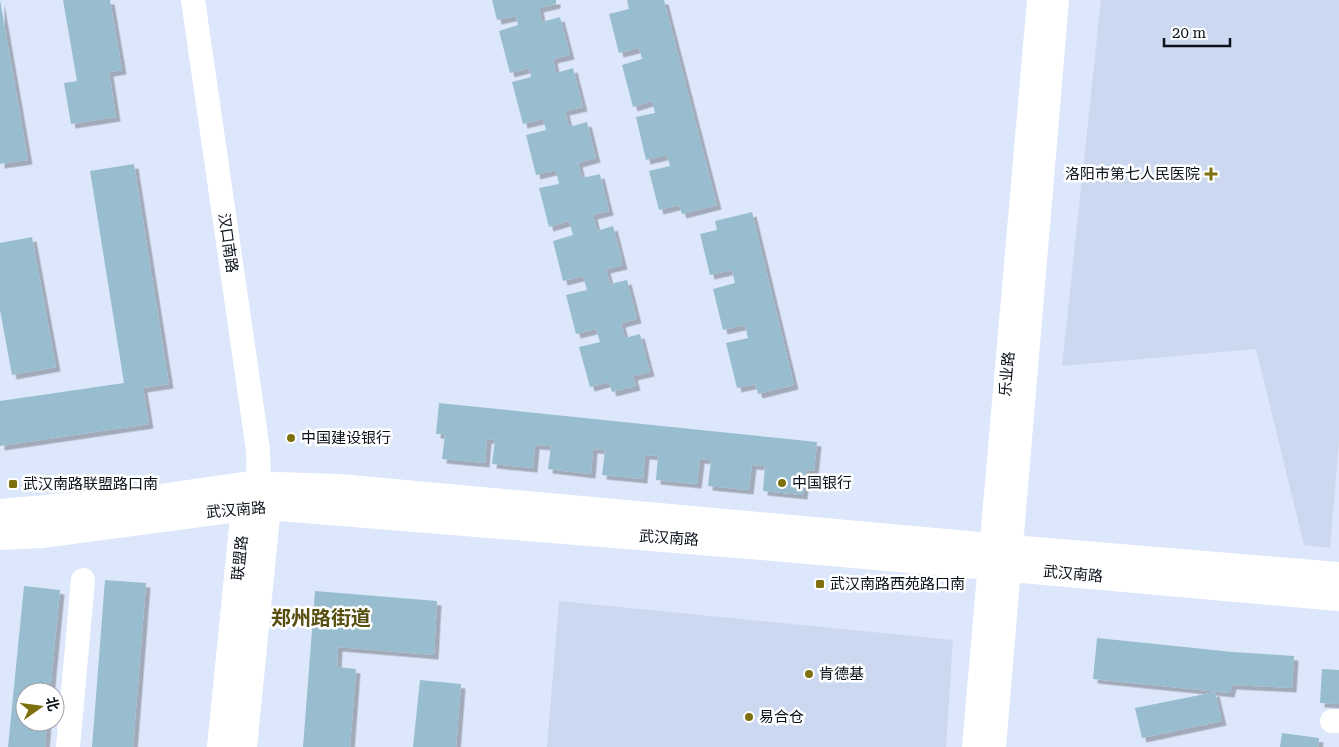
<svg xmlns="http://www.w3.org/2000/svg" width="1339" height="747" viewBox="0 0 1339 747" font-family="'Roboto Serif','Noto Sans SC',serif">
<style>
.built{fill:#ccd8ef}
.building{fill:#98bdcf;filter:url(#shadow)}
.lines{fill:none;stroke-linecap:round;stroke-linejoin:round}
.minor{stroke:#fff;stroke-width:24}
.major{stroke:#fff;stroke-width:28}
.poi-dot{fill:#7e700f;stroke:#fff;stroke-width:2}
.labels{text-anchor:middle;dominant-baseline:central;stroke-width:5;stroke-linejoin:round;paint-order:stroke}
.poi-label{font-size:15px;fill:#0b111b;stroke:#fff;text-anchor:start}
.street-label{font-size:15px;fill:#0b111b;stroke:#fff}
.district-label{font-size:20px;font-weight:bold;fill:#574d0e;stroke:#fff}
</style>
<defs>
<filter id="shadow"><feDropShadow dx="4.5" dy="4.5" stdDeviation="0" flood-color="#0004"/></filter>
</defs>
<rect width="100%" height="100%" fill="#dde7fb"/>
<path class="built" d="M1101,0H1339V442L1330,548L1304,545L1256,349L1062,366Z
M559,601L953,640L946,747H547Z"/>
<path class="building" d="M0,0L28,160L0,164Z
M63,0H110L122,70L109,72L116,117L71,124L64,83L77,81Z
M492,0H556V4L539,8L542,22L560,17L570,55L553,59L556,73L573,68L583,107L565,111L569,127L587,122L596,158L578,163L582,178L600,174L609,211L593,215L597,231L613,226L623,265L606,269L610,284L627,280L637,319L621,323L625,338L640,334L650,372L633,376L636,386L612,392L609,382L590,387L579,347L600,342L596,329L576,334L566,295L587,290L583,276L563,281L553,241L573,235L569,221L549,227L539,188L559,184L556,170L536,175L526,135L546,130L543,119L523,124L512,82L531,77L529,68L510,73L499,31L518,25L516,16L497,20Z
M627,0H664L717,205L682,214L679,205L659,210L649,171L670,166L667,155L646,160L636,117L655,113L652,101L633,107L622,65L642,59L639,48L619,53L609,14L629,9Z
M134,164L169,384L143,388L149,424L0,446V401L124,383L90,171Z
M752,212L794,385L758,394L755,384L737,388L726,343L748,338L745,325L723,330L713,289L735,283L732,270L710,275L700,234L717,230L715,221Z
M32,237L56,367L12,375L0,310V243Z
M439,403L817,442L814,471L806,470L803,495L763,491L765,466L752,465L749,490L708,486L711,460L700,459L697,484L656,480L658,456L645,455L643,479L602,475L605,450L593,449L591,474L548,469L551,446L535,445L533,468L492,464L495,440L487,439L485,463L442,459L445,434H436Z
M105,580L146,583L133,747H92Z
M24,586L60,590L50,692H25V722H47L45,747H8Z
M315,591L437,601L434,655L338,647L337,667L356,669L350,747H303Z
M1097,638L1233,652L1294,656L1292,688L1232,685L1230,693L1093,679Z
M1322,669L1339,670V704L1320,703Z
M420,680L461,684L456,747H413Z
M1215,692L1222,721L1142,738L1135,708Z
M1282,733L1319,738L1318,747H1280Z"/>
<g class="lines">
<path class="minor" d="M193,0L258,450L259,486
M1332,721H1339
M68,747L83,580
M974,747L1039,0
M994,747L1057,0"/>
<path class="major" d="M0,513L153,499L250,485L339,488L1012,549L1339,576
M0,536L41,534L245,507L267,506L774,547L1339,597
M221,747L245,507L254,493
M243,747L267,506L260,489"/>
</g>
<g class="poi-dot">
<path d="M1208.5 166.5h5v5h5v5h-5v5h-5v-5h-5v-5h5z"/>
<circle cx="291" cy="438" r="5"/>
<circle cx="782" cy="483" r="5"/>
<rect x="8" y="479" width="10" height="10" rx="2.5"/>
<rect x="815" y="579" width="10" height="10" rx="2.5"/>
<circle cx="809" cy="674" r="5"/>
<circle cx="749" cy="717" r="5"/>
</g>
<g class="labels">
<g class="poi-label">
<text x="1200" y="174" text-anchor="end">洛阳市第七人民医院</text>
<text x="301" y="438">中国建设银行</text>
<text x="792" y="483">中国银行</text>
<text x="23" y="484">武汉南路联盟路口南</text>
<text x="830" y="584">武汉南路西苑路口南</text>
<text x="819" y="674">肯德基</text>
<text x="759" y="717">易合仓</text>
</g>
<g class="street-label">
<text transform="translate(228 243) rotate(82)">汉口南路</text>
<text transform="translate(1007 374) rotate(-85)">乐业路</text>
<text transform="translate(236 510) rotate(-5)">武汉南路</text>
<text transform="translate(669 538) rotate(4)">武汉南路</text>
<text transform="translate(240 558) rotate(-84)">联盟路</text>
<text transform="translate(1073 574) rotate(5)">武汉南路</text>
</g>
<g class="district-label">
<text x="321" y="618">郑州路街道</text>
</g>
</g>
<g transform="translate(40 707) rotate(76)"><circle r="24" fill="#ffffff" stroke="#9da0a4"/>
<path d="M0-4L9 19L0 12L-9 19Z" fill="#7e700f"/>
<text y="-8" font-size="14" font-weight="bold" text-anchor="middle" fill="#0b111b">北</text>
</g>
<path d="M1164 38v8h66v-8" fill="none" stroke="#0b111b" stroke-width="2.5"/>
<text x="1172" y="38" font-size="15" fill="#0b111b" stroke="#ffffff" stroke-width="4" paint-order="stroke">20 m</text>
</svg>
